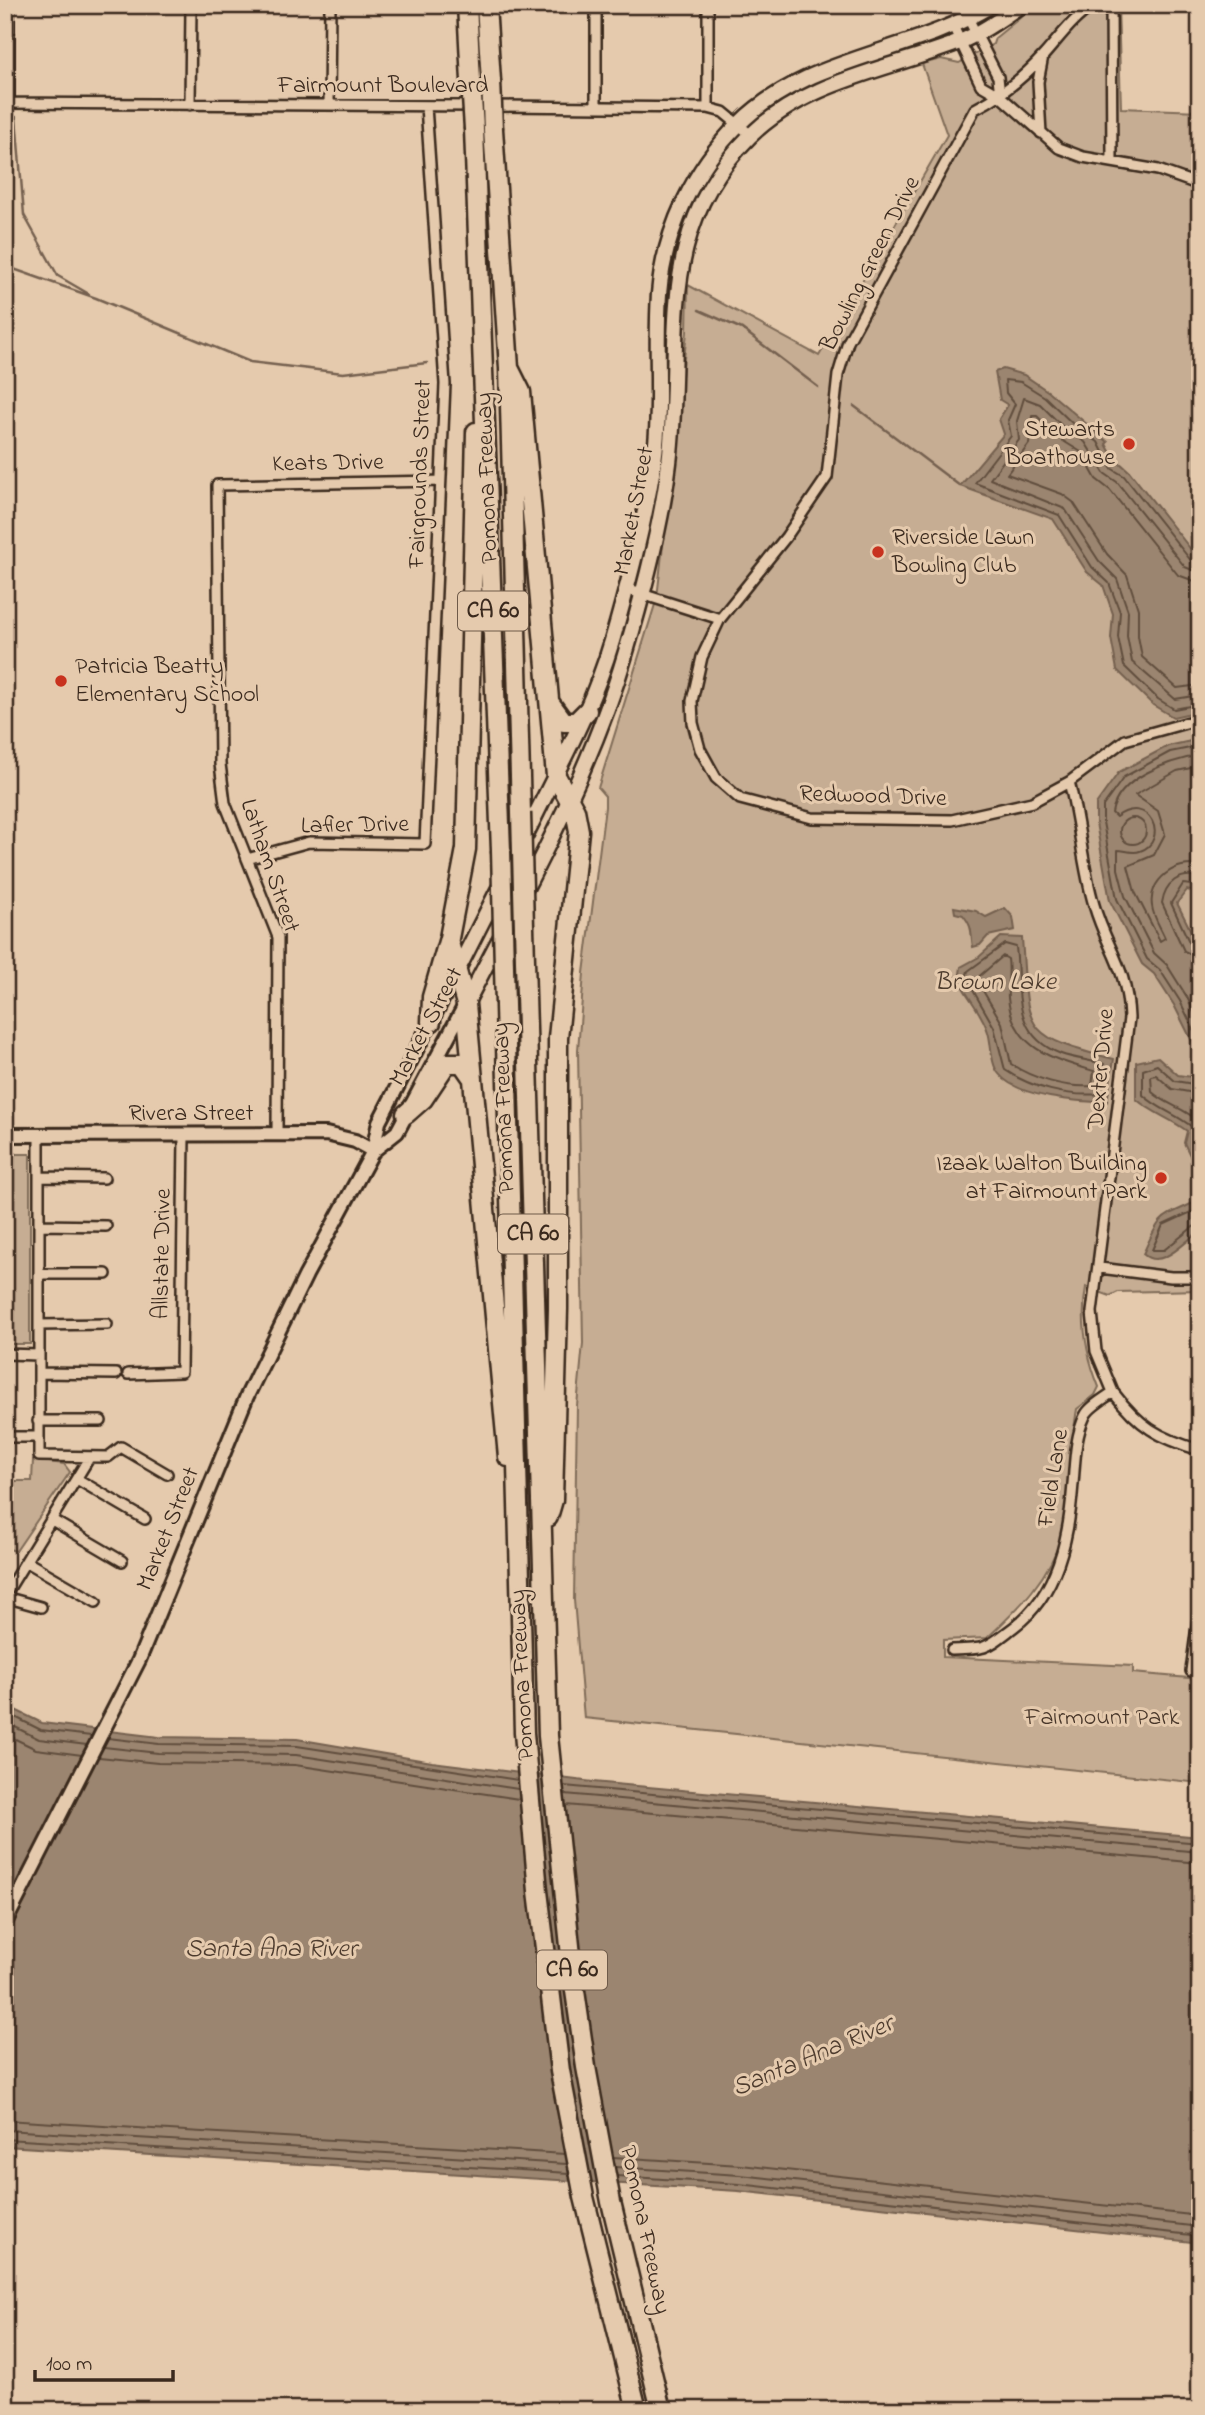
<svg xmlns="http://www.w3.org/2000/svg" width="1205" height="2415" viewBox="0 0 1205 2415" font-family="'Indie Flower',sans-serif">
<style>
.green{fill:#c6ad93;stroke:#806c58;stroke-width:2}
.water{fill:#9b856f;stroke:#75614f;stroke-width:2}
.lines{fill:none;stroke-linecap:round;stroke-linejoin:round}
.shore{stroke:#614e3e;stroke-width:2}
.stream{stroke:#75614f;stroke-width:2.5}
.minor-casing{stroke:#3b2a1e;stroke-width:14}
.tertiary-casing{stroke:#3b2a1e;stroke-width:18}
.secondary-casing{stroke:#3b2a1e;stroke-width:18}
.primary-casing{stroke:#3b2a1e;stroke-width:19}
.motorway-casing{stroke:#3b2a1e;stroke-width:23}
.minor{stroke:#e5caad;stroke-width:9}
.tertiary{stroke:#e5caad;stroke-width:12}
.secondary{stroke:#e5caad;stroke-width:12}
.primary{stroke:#e5caad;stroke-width:14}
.motorway{stroke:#e5caad;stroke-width:18}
.motorway-bridge-casing{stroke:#3b2a1e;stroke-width:23;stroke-linecap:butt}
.motorway-bridge{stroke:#e5caad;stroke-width:18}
.poi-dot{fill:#c8321e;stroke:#e5caad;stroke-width:2.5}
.labels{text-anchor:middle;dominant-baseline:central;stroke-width:6;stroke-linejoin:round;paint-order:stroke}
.shield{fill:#e5caad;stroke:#6e5a49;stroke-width:2}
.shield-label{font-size:23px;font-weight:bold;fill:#3b2a1e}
.street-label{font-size:24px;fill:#3b2a1e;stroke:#e5caad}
.poi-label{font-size:24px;fill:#3b2a1e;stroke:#e5caad;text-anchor:end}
.park-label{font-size:24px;fill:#49372a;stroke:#e5caad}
.water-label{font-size:26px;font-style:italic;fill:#4e3c2e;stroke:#e5caad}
</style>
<rect width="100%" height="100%" fill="#e5caad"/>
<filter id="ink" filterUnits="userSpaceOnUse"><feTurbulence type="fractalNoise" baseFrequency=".0143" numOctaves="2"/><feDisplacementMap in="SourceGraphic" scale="14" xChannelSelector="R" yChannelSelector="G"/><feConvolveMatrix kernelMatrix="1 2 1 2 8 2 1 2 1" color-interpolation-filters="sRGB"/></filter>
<g filter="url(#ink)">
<path class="green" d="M1036,5H1118L1121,108L1200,111V1290L1118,1292L1110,1296L1086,1287C1080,1322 1086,1355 1099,1387L1095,1395L1077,1409C1070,1449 1070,1497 1062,1534C1051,1577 1018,1609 987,1638L943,1640V1657L1133,1666V1673L1200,1679V1783L584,1718L574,1600L577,1406L583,1343L578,1050L584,973L605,807V796L598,788L657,598L687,332L688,285L819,356L947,135L922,64L941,59L959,63L993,44L995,38Z
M5,1154H30V1344H5Z
M33,1460L64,1464L70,1472L16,1551L5,1548V1481H32Z"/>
<path class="water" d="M1003,369L1024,375L1049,392L1108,442L1106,444L1117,464L1120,463L1129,471L1200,561V711L1173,717L1153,705L1117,670L1111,638L1113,614L1103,585L1087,572L1053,519L960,486L1004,434L999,419L1008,405L1000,400L995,372Z
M1200,739V893L1187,890L1177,903L1200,949V1057L1174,1005L1154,974L1142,964L1110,901L1096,823V804L1119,772L1168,746Z
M954,907L976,911L986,917L1005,908L1013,917L1015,930L988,936L980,945L973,947C970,932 974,929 963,915L955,913Z
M1001,937L1022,938C1029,1028 1018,1036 1114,1059L1107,1102C1079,1102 1018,1098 999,1074C990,1063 992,1045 988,1032C983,1014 967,997 959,980L961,967L979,957Z
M1158,1057L1178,1075L1200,1078V1176L1184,1143L1187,1131C1170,1118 1152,1113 1136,1099V1062Z
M1200,1200V1231C1185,1241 1161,1271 1143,1254C1161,1213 1159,1219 1200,1200Z
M5,1705L42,1723L159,1737L297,1739L432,1762L593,1782L1200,1837V2243L738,2191L5,2146Z"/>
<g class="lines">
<path class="shore" d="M1200,564L1192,562L1124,476L1111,468L1098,442L1073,424L1045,397L1021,382L1005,380L1006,393L1015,404L1008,420L1011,436L975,483L1059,515L1092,567L1109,583L1120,612L1118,637L1124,666L1158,699L1174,709L1200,704
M1200,573L1185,567L1117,482L1104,473L1085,442L1067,431L1040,404L1024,398L1017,421L1019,440L990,479L1065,509L1099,561L1117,579L1128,611L1127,636L1132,662L1175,699L1200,695
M1200,583L1178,575L1110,490L1096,479L1081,452L1060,439L1037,416H1032L1029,444L1007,474L1062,494L1073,502L1107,554L1127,575L1138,609V636L1142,657L1177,688L1200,685
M1200,746L1170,752L1124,777L1103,806V822L1117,899L1147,959L1160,970L1180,1001L1200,1043
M1200,755C1169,761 1118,777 1112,813L1116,817C1150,792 1170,841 1140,851C1133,854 1125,850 1118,850V869L1125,896L1154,953L1167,965L1187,997L1200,1026
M1200,766L1177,771L1135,795L1158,811L1165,834L1154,855L1128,866L1135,892L1160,941L1165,938C1161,928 1153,917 1152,906C1148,880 1176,860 1200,866
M1120 831a13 13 0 1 1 26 0a13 13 0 1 1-26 0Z
M1200,877C1180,872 1165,882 1162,903L1184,951L1200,958
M1200,886L1183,884L1171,903L1191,946L1200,949
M1005,944L1016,947C1021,990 1011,1035 1061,1054C1075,1059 1090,1060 1104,1064L1100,1094C1068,1097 1031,1088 1005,1070L994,1027L966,978L968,971Z
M1003,956L1008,959C1010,972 1007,985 1008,998C1013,1049 1053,1059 1094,1071L1092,1086C1066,1088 1033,1079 1011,1064L1002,1023L976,979Z
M1200,1085L1175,1081L1157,1065L1143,1070V1095C1158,1109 1176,1114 1192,1127V1142L1200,1162
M1200,1094L1172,1089L1156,1075L1151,1076L1152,1092C1166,1105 1186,1108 1200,1123
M1200,1208L1163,1225L1152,1250H1164L1193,1227L1200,1225
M5,1712L41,1730L91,1736
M5,1722L39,1739L87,1745
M5,1734L36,1749L82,1755
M108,1738L159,1744L297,1746L518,1780
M104,1747L158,1753L296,1755L518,1789
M99,1757L158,1763L295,1765L519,1799
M564,1786L1200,1843
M565,1794L1200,1852
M566,1805L1200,1863
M5,2120L565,2154
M5,2130L567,2164
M5,2139L569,2173
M613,2157L741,2165L1200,2216
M615,2167L740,2175L1200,2227
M617,2176L739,2184L1200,2236"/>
<path class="stream" d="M16,117L24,215L58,276L89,294
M5,266L96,298L250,362L343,373L427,363
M699,310L742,329L818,387
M854,406L960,486"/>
<defs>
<path id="minor" d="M1094,5C1073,18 1060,37 1044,55C1024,77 1001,96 975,109L848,342L838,375L827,477L786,537L720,619L702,657L692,701L693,723L700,749L716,778L740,799L812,818L952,820L1032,802L1069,782L1125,740L1200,719
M1111,5L1112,161
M968,18L998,77L1000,96
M953,26L981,85L1000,96L1059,148L1083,157L1158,170L1200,185
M5,103L476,106
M9,103V5
M190,105L191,5
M329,105L330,5
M490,106L708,108L723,112L751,135
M596,107V5
M708,108V5
M1041,133L1038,82L1043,56
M626,589L720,619
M247,859L309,842L425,844L445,384L426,106
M277,1134L278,937L225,803L220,764L217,485L440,481
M39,1135V1456L108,1457L121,1447L167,1474
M39,1177L104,1178
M39,1225L106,1226
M1100,1268L1171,1277H1200
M39,1274H106
M39,1325L107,1324
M5,1354L39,1355
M39,1373L116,1374
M128,1374L181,1372L184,1136
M1113,1392C1139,1426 1158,1438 1200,1450
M38,1421H101
M5,1437H38
M77,1479L145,1519
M52,1520L122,1561
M27,1562L96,1602
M5,1595L89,1458
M5,1597L41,1607
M952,1650C988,1649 985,1649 1014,1627C1058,1594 1069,1537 1073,1484C1075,1461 1075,1437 1085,1416C1089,1407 1104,1399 1113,1392L1096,1351L1092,1312L1129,1018C1127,966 1107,950 1094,905C1082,865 1080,823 1069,782
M1191,1671L1200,1604"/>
<path id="tertiary" d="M5,1135L326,1134L355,1141L373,1151"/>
<path id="secondary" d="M373,1151L397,1132L465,1005
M5,1923L139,1660L247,1396L306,1275L373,1151L379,1122L457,971"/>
<path id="primary" d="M457,971C485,916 513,861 540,806C567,752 595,699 612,641C629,582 645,522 654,461C662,405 655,349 659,294C664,231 694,168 739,124C808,55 911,55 991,5
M466,1004C524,890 589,778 625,655C644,592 661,528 669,463C684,341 652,233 750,136C806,81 887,70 957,43C980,34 1001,19 1021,5"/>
<path id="motorway" d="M467,5L471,81
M486,5L491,81
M474,129L501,851
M493,129L509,368L521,813
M509,368L521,392L556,776L575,810L579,831L558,1038V1309L553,1500L548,1517
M550,703L564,722H576L587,711
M524,927L548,1736L574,1984L586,2067L611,2202L661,2410
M449,943L466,1004L508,1457
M504,967L524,1733L538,1891L560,2071L584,2197L637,2410
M431,1022L432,997L449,938L466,849L476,432
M406,1114L423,1099L447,1063H462L471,1076"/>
</defs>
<use href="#minor" class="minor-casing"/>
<use href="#tertiary" class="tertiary-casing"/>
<use href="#secondary" class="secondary-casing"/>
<use href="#primary" class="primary-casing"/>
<use href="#motorway" class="motorway-casing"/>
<use href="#minor" class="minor"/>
<use href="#tertiary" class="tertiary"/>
<use href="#secondary" class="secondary"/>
<use href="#primary" class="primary"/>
<use href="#motorway" class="motorway"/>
<defs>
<path id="motorway-bridge" d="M471,81L474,129
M491,81L493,129
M521,813L524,927
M501,851L504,967"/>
</defs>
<use href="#motorway-bridge" class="motorway-bridge-casing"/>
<use href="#motorway-bridge" class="motorway-bridge"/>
</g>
</g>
<g class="poi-dot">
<circle cx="1129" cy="444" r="7"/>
<circle cx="878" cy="552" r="7"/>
<circle cx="61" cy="681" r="7"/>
<circle cx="1161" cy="1178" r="7"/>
</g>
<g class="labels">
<g class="shield">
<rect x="458" y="591.5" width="70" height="39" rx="5"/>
<rect x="498" y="1214.5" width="70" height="39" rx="5"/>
<rect x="537" y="1950.5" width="70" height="39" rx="5"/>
</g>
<g class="shield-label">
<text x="493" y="611">CA 60</text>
<text x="533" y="1234">CA 60</text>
<text x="572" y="1970">CA 60</text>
</g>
<g class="street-label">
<text x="383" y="86">Fairmount Boulevard</text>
<text transform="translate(871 264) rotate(-63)">Bowling Green Drive</text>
<text transform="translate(328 464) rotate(-1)">Keats Drive</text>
<text transform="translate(421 474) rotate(-88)">Fairgrounds Street</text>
<text transform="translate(488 478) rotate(-92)">Pomona Freeway</text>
<text transform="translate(635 511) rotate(-79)">Market Street</text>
<text transform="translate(873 797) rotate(2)">Redwood Drive</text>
<text transform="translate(355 826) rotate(-1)">Lafler Drive</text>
<text transform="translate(269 866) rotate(71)">Latham Street</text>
<text transform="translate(427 1027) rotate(-62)">Market Street</text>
<text transform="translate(1102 1069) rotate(-85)">Dexter Drive</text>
<text transform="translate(505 1108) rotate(-92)">Pomona Freeway</text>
<text x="191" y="1114">Rivera Street</text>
<text transform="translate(163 1254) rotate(-89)">Allstate Drive</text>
<text transform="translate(1054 1478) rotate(-81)">Field Lane</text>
<text transform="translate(169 1529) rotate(-68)">Market Street</text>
<text transform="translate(523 1675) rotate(-93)">Pomona Freeway</text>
<text transform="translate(644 2230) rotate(78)">Pomona Freeway</text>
</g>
<g class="poi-label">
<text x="1115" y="430">Stewarts<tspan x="1115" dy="28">Boathouse</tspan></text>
<text x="892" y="538" text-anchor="start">Riverside Lawn<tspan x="892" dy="28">Bowling Club</tspan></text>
<text x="75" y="667" text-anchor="start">Patricia Beatty<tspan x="75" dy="28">Elementary School</tspan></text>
<text x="1147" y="1164">Izaak Walton Building<tspan x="1147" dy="28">at Fairmount Park</tspan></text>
</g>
<g class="park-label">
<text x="1102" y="1718">Fairmount Park</text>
</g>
<g class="water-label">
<text x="995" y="983">Brown Lake</text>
<text x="271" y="1950">Santa Ana River</text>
<text transform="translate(813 2057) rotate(-23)">Santa Ana River</text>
</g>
</g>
<rect width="1205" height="2415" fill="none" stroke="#e5caad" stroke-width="28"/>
<rect x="14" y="14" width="1177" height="2387" fill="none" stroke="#3b2a1e" stroke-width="2.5" filter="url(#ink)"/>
<path d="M35 2370v10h138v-10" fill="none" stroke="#3b2a1e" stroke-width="3.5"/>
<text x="46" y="2370" font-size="21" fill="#3b2a1e" stroke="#e5caad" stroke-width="5" paint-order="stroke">100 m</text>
</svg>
